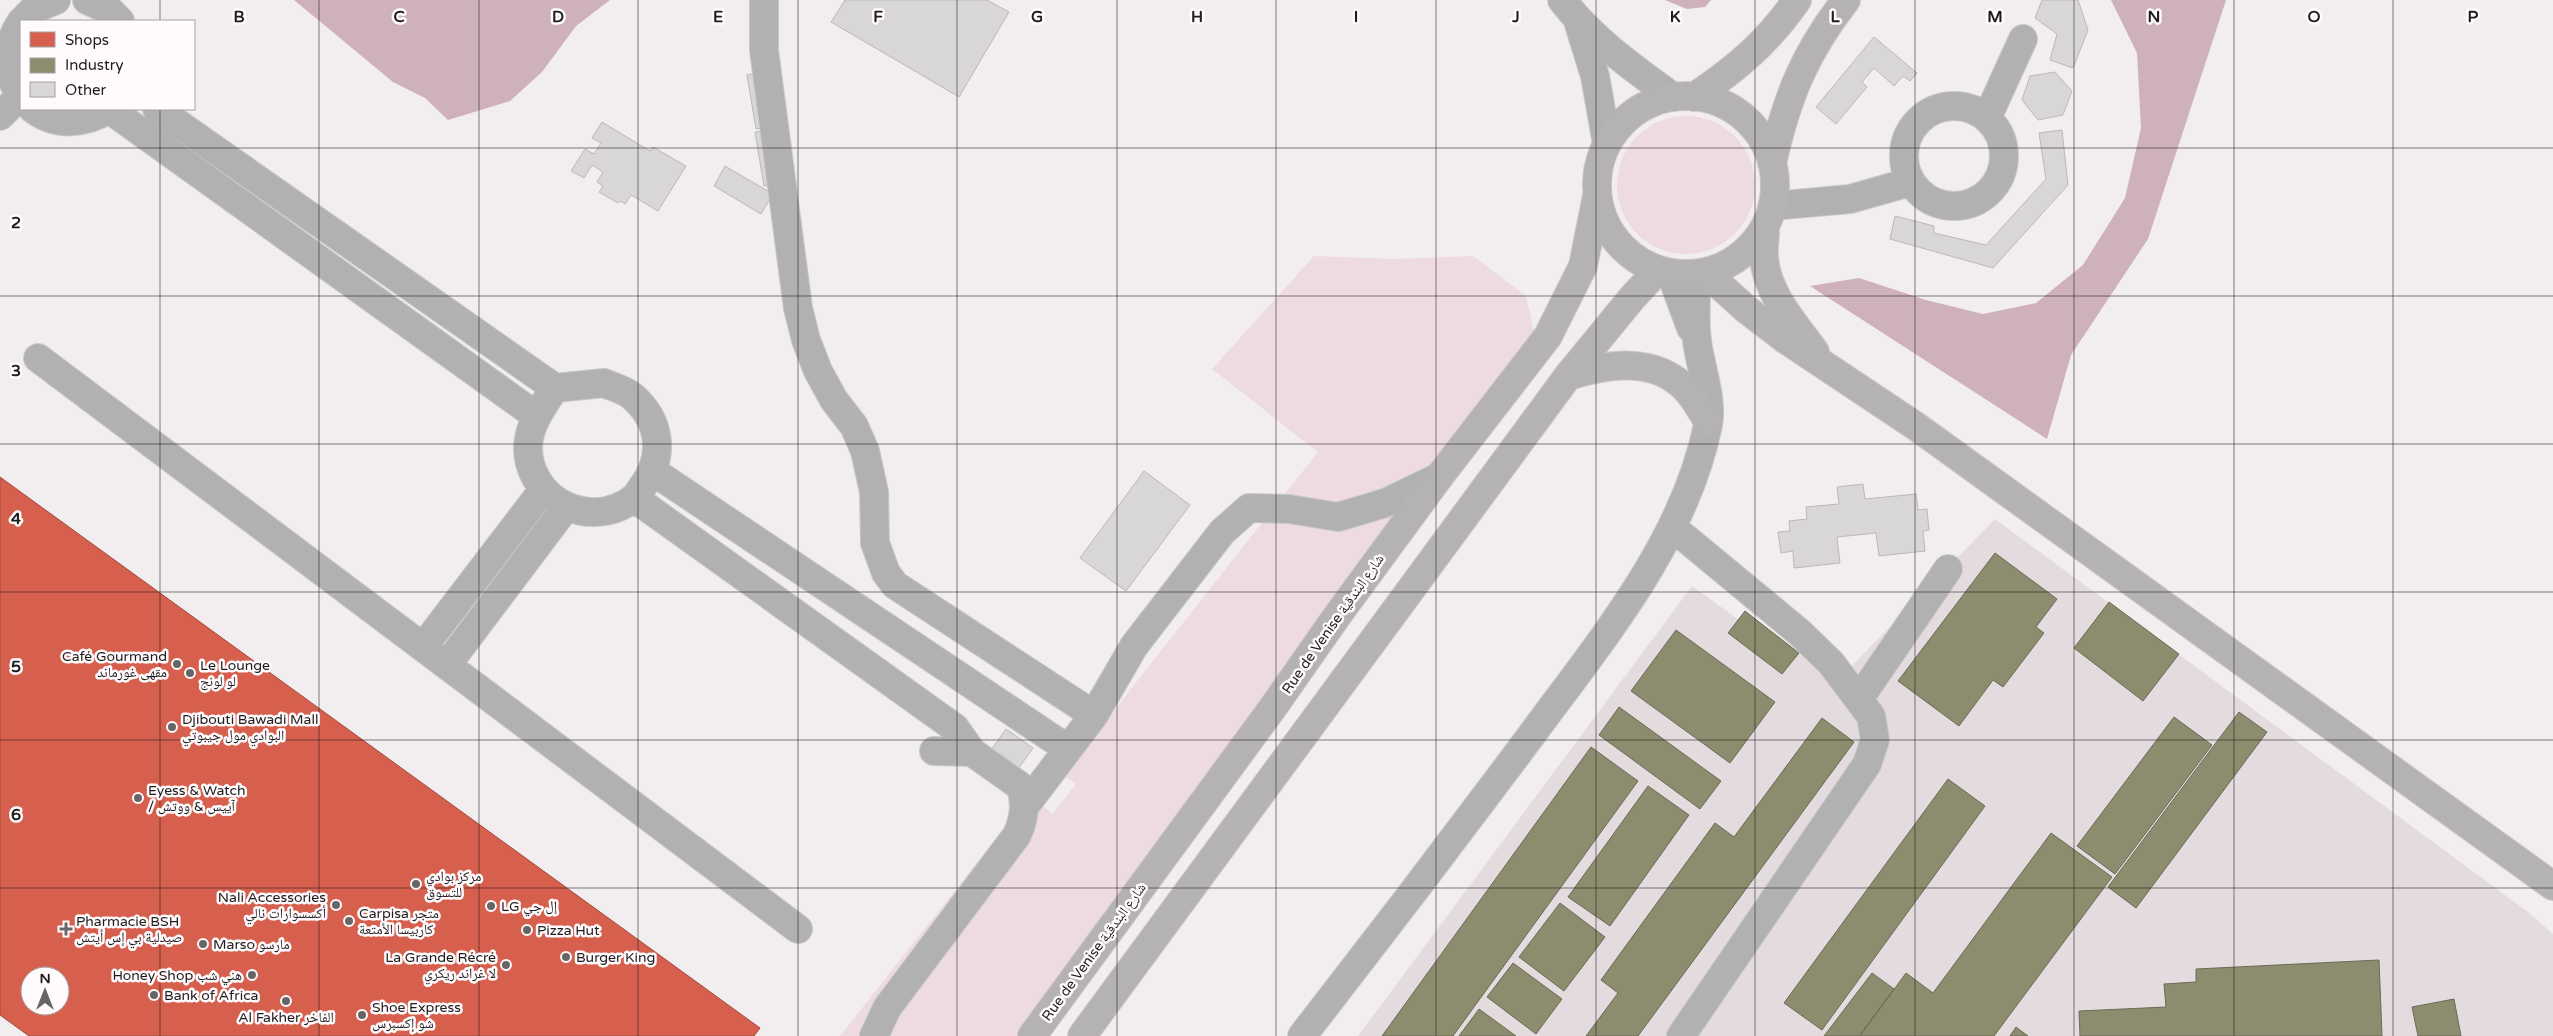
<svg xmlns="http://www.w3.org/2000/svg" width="2553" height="1036" viewBox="0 0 2553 1036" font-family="'Varela Round','Noto Naskh Arabic',sans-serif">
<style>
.built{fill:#e4dbde}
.green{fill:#eedbe1}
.water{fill:#ceb1ba}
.shops{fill:#d6604d;stroke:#9f4c3f;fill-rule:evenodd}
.industry{fill:#8c8c6e;stroke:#6b6a56}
.building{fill:#d9d6d7;stroke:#bcb8ba}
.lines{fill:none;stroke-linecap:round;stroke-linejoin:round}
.minor-casing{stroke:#cbc8c9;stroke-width:30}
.major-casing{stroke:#cbc8c9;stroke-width:30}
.minor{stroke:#b1b1b1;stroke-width:28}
.major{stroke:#b5b2b4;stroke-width:28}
.grid{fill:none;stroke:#1e1c1d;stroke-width:1;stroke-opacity:0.55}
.poi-dot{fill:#686566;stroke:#fffafc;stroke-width:2}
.labels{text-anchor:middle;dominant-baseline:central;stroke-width:5;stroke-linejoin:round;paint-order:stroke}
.street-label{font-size:14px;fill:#1e1c1d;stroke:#fffafc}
.poi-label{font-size:14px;fill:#1e1c1d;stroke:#fffafc;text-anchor:start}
.grid-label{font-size:16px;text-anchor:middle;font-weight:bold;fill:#1e1c1d;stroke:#fffafc;stroke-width:5;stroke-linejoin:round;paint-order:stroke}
</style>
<rect width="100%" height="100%" fill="#f2edef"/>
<path class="built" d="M1995,519L2528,912L2553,934V1036H1358L1692,586L1771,643L1845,673Z"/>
<path class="green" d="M1617 185a69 69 0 1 1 138 0a69 69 0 1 1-138 0Z
M1314,256L1394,259L1473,256L1526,296L1534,333L1525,380L1016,1036H840L1031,794L1052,814L1076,784L1063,775L1318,452L1212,369Z"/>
<path class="water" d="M294,0H610L576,26L542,72L510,101L448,120L425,98L393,82Z
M1665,0H1711L1705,7L1687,9Z
M2111,0H2226L2148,239L2071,355L2047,439L1810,286L1859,278L1926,300L1983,314L2036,303L2083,265L2125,198L2141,128L2137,53Z"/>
<path class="shops" d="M0,477L760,1028L754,1036H29L0,1015ZM30,976H60V1006H30Z"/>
<path class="industry" d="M1995,553L2057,599L2036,627L2044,633L2003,687L1993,680L1959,726L1898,681Z
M2109,602L2179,654L2143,701L2074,648Z
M1745,611L1799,653L1782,674L1728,633Z
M1676,630L1775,702L1730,763L1631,691Z
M1619,707L1721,781L1700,809L1599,735Z
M2239,712L2267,732L2136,908L2108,887Z
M2174,717L2212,745L2115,874L2077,846Z
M1822,718L1854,742L1638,1036H1586L1618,993L1601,980L1715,823L1734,837Z
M1591,747L1638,781L1453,1036H1382Z
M1948,779L1985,806L1822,1030L1784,1003Z
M1648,786L1689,815L1610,926L1568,897Z
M2051,833L2112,877L1994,1036H1860L1906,973L1933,993Z
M1560,903L1605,937L1564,991L1519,957Z
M2379,960L2382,1036H2080L2079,1011L2166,1007L2164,984L2196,982V969Z
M1513,963L1562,999L1536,1034L1487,997Z
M1872,973L1894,989L1859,1036H1824Z
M2454,999L2461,1036H2418L2412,1007Z
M1479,1009L1516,1036H1459Z
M2016,1027L2028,1036H2010Z"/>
<path class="building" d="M845,0H987L1009,12L959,97L831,22Z
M2042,0H2078L2088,30L2073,68L2050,60L2057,34L2035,18Z
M1874,37L1917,73L1910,81L1903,76L1894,86L1874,68L1862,82L1867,87L1836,124L1816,107Z
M2055,72L2072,91L2063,115L2038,120L2022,100L2030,76Z
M756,73L765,127L756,129L747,75Z
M602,122L650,151L653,147L686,166L658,211L631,195L625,204L620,201L618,203L599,192L603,186L597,182L603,172L592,165L584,178L571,171L585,149L594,154L601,143L592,138Z
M2062,130L2068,185L1993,268L1890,239L1895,216L1934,226V233L1986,245L2046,179L2039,133Z
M766,131L775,184L764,186L755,132Z
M725,166L773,194L761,214L714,186Z
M1144,471L1190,505L1126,591L1080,558Z
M1863,484L1865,499L1916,494L1918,510L1927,509L1929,530L1923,531L1925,551L1879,556L1876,533L1837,537L1840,563L1794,568L1793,551L1781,553L1778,532L1790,531L1789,521L1807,519L1806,507L1839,504L1837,487Z
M1006,729L1033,748L1018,769L991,750Z"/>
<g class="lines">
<defs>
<path id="minor" d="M87,0L109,10L120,21
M764,0V50L798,308L806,340L818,371L834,400L854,426L865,451L874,492L875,543L886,573L895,585L1094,715
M1562,0C1592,39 1633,68 1673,97
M22,21L34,9L56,0
M1578,21L1595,76L1607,144
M21,22C5,46 5,73 21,97
M1904 156a50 50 0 1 1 100 0a50 50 0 1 1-100 0Z
M33,109C57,127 85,124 109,109
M109,109L535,415
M157,109L555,388
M0,116L20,96
M1987,118L2023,39
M1773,206L1850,199L1910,182
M1671,274L1691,328
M38,358L798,929
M604,383C613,387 625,390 632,396C661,421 665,456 643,486C640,490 637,496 634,498C601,524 555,512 536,478C517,444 535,416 555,388Z
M654,472L1068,749
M634,498L955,728L972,752L1020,786C1027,802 1024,819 1017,835L887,1008L874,1036
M1672,527L1799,632L1831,663L1871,716L1875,740L1867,764L1681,1036
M423,647L543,490
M447,665L566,507
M1859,699L1948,569
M934,751L972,752
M1025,806L1094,715L1134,646L1222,532L1249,508L1289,509L1338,517L1385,503L1439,477
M1302,1036C1380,936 1457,835 1533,733C1602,639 1684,542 1708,425C1713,399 1700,366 1697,341C1694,319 1696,296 1697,274"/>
<path id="major" d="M1597 185a89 89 0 1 1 178 0a89 89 0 1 1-178 0Z
M1694,97C1736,69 1768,42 1797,0
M1772,163C1787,97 1804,54 1846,0
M1765,231C1765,239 1763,249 1764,258C1767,294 1795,324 1815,352
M1705,272L1746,309L1785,339L1917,427L2553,886
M1568,376C1607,364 1654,356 1686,389C1695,398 1701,411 1708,421
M1032,1036L1274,706L1337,616L1439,477L1548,336L1583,266L1597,196
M1082,1036L1568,376L1632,298L1658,270"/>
</defs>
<use href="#minor" class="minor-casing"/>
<use href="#major" class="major-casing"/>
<use href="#minor" class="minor"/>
<use href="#major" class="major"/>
</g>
<path class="grid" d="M160,0V21M319,0V1036M479,0V1036M638,0V1036M798,0V1036M957,0V1036M1117,0V1036M1276,0V1036M1436,0V1036M1596,0V1036M1755,0V1036M1915,0V1036M2074,0V1036M2234,0V1036M2393,0V1036M160,109V1036M0,148H2553M0,296H2553M0,444H2553M0,592H2553M0,740H2553M0,888H2553"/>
<g class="poi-dot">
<circle cx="177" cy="664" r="5"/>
<circle cx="190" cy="673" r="5"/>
<circle cx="172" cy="727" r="5"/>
<circle cx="138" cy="798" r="5"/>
<circle cx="416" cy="884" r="5"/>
<circle cx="336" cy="905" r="5"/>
<circle cx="491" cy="906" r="5"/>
<circle cx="349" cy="921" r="5"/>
<path d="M63.5 921.5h5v5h5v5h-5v5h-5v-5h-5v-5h5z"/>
<circle cx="527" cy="930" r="5"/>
<circle cx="203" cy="944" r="5"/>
<circle cx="566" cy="957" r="5"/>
<circle cx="506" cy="965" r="5"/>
<circle cx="252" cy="975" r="5"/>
<circle cx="154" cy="995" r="5"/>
<circle cx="286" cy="1001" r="5"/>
<circle cx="362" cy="1015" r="5"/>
</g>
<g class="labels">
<g class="street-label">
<text transform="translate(1333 624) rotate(-55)">Rue de Venise شارع البندقية</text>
<text transform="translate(1094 952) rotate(-54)">Rue de Venise شارع البندقية</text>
</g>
<g class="poi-label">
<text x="167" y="656" text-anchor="end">Café Gourmand<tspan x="167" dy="16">مقهى غورماند</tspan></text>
<text x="200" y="665">Le Lounge<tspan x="200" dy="16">لو لونج</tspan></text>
<text x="182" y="719">Djibouti Bawadi Mall<tspan x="182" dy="16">البوادي مول جيبوتي</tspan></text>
<text x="148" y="790">Eyess &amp; Watch<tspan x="148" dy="16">/ آييس &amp; ووتش</tspan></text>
<text x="426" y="876">مركز بوادي<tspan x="426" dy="16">للتسوق</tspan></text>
<text x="326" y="897" text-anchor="end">Nali Accessories<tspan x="326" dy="16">أكسسوارات نالي</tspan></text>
<text x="501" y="906">LG إل جي</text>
<text x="359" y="913">Carpisa متجر<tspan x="359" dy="16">كاربيسا الأمتعة</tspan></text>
<text x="76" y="921">Pharmacie BSH<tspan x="76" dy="16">صيدلية بي إس أيتش</tspan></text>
<text x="537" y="930">Pizza Hut</text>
<text x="213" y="944">Marso مارسو</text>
<text x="496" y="957" text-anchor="end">La Grande Récré<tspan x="496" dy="16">لا غراند ريكري</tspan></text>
<text x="576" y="957">Burger King</text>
<text x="242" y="975" text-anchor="end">Honey Shop هني شب</text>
<text x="164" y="995">Bank of Africa</text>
<text x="372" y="1007">Shoe Express<tspan x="372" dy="16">شو إكسبرس</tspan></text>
<text x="286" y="1017" text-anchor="middle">Al Fakher الفاخر</text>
</g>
</g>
<g class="grid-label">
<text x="239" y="22">B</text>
<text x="399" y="22">C</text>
<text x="558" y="22">D</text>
<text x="718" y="22">E</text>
<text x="878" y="22">F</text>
<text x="1037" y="22">G</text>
<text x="1197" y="22">H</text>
<text x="1356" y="22">I</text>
<text x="1516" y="22">J</text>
<text x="1675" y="22">K</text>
<text x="1835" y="22">L</text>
<text x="1995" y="22">M</text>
<text x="2154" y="22">N</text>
<text x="2314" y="22">O</text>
<text x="2473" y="22">P</text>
<text x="16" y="228">2</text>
<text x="16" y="376">3</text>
<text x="16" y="524">4</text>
<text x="16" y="672">5</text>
<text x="16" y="820">6</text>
</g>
<rect x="20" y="20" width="175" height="90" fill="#fffafc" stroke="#a5a1a3"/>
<rect x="30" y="32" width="25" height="15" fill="#d6604d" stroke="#a5a1a3"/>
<text x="65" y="45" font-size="15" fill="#1e1c1d">Shops</text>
<rect x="30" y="58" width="25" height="15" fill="#8c8c6e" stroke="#a5a1a3"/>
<text x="65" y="70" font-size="15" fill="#1e1c1d">Industry</text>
<rect x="30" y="82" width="25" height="15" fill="#d9d6d7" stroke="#a5a1a3"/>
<text x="65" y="95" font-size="15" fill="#1e1c1d">Other</text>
<g transform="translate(45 991)"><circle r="24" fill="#fffafc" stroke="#a5a1a3"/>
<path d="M0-4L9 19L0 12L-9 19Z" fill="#686566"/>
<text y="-8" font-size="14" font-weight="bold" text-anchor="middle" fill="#1e1c1d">N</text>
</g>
</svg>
